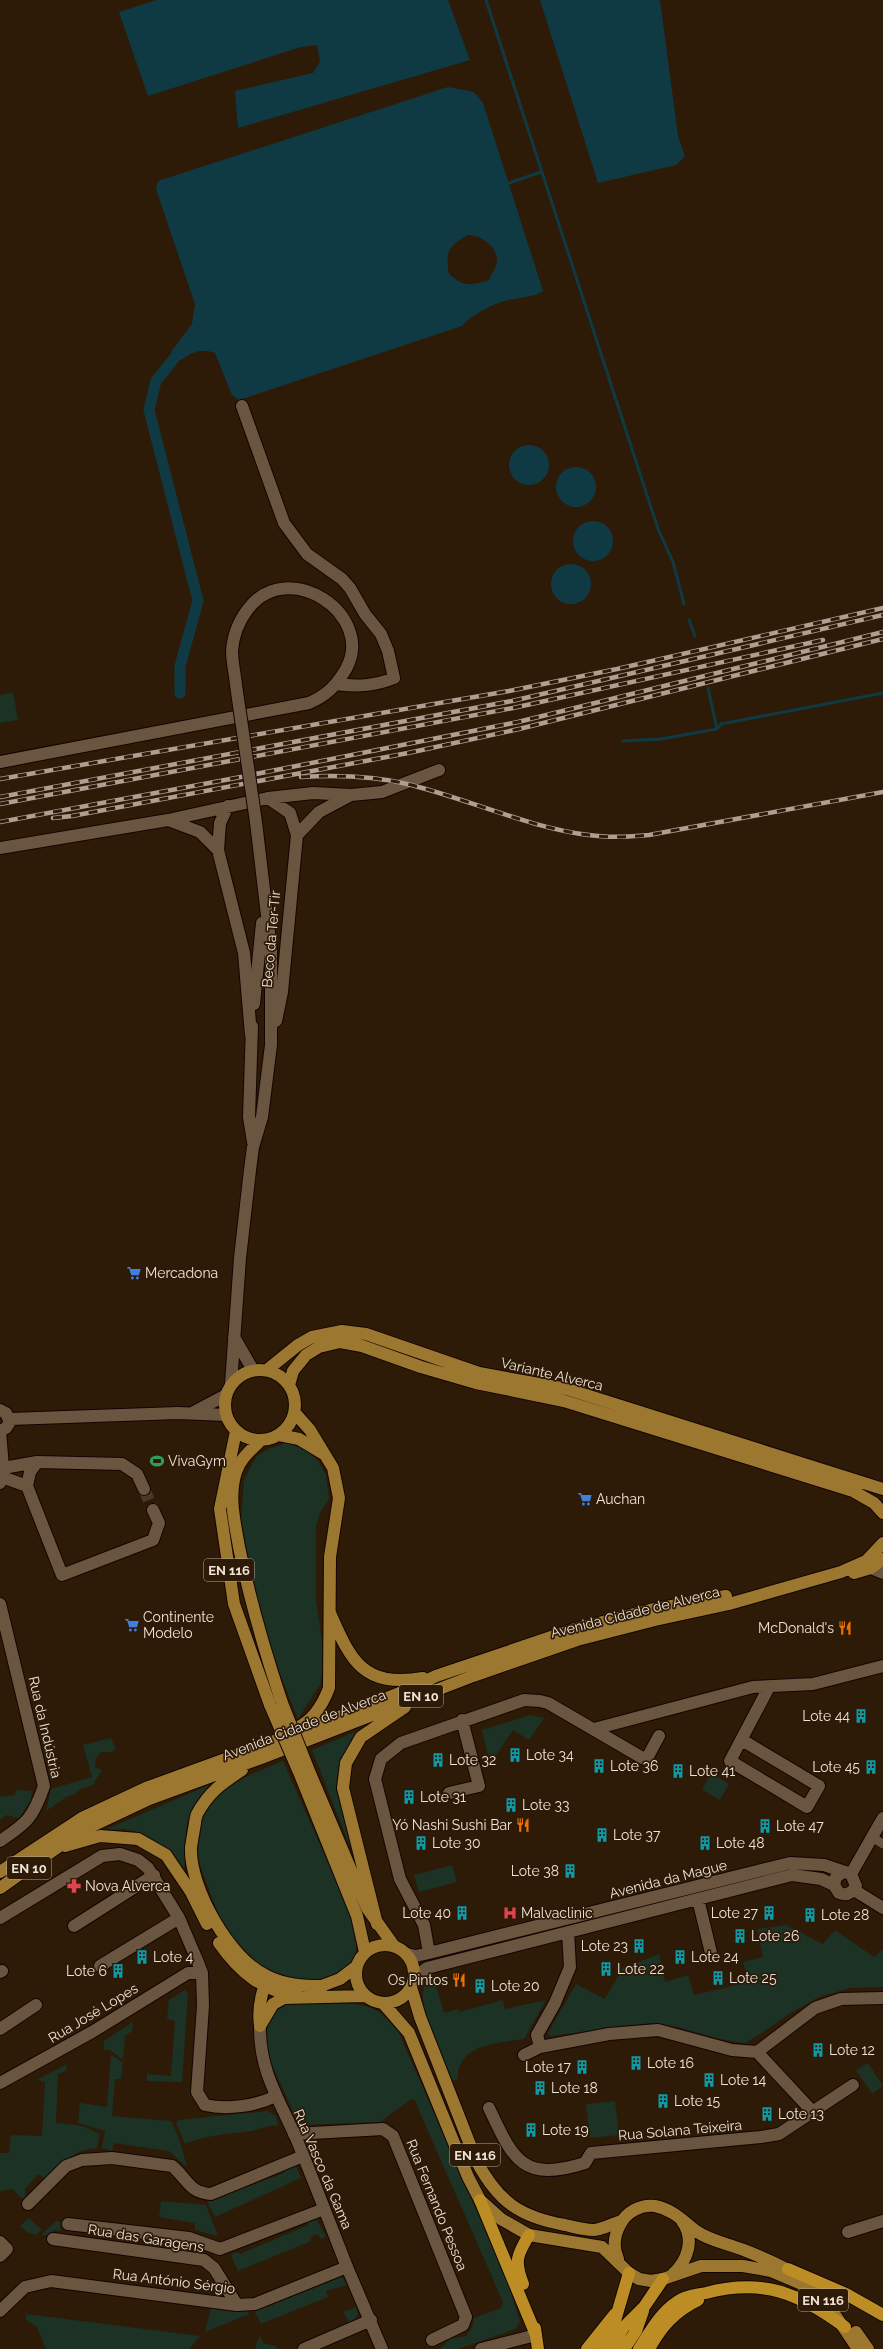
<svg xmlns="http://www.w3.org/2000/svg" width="883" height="2349" viewBox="0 0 883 2349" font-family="Raleway,sans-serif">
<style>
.green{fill:#1b3225}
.water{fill:#0f3a44;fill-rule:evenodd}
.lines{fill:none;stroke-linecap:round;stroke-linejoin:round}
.stream{stroke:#0f3a44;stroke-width:3}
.canal{stroke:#0f3a44;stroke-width:11}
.minor-tunnel{stroke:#4a3927;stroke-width:12;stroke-dasharray:12 6;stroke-linecap:butt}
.pedestrian-casing{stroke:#140500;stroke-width:10}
.minor-casing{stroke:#140500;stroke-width:14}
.secondary-casing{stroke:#140500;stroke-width:14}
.primary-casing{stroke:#140500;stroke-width:14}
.motorway-casing{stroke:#140500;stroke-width:14}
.pedestrian{stroke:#6a5541;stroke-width:9}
.minor{stroke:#6a5541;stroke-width:12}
.secondary{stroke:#6a5541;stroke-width:12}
.primary{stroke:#9b7730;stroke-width:12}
.motorway{stroke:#bb8d24;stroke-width:12}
.rail-casing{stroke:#ae9f92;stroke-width:4.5}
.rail{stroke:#2d1b08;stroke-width:3;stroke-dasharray:9;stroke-linecap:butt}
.minor-bridge-casing{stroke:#140500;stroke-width:14;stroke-linecap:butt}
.primary-bridge-casing{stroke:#140500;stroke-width:14;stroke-linecap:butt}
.minor-bridge{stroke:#6a5541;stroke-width:12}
.primary-bridge{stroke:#9b7730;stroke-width:12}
.labels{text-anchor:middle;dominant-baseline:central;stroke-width:3.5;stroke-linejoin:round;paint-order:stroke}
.shield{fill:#2d1b08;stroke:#b5a699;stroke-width:1}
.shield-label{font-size:13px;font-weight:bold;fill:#efe2d7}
.street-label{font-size:14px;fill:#efe2d7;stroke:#2d1b08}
.poi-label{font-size:14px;fill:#efe2d7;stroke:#2d1b08;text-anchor:start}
</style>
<rect width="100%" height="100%" fill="#2d1b08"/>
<path class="green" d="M13,692L18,720L0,723V695Z
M287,1443L304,1449L317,1459L326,1475L329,1499L320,1512L316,1527V1600L323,1648V1668L320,1685L298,1719L263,1631L241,1522L244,1480L251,1466L257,1456L268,1449Z
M530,1715L544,1718L529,1740L513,1730L490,1764L482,1730Z
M364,1728C356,1739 347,1750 341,1762C330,1783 350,1836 355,1859L312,1750Z
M111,1738L116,1749L112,1752H101L96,1758L95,1767L102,1770L93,1785L77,1791L76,1794L68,1796L46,1811L51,1789L92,1777L83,1745Z
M283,1761L348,1908C354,1927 362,1949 350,1967C348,1970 343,1972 340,1974C312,1992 271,1978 248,1957C228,1938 214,1907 206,1881C203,1873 199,1864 198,1855C189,1797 239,1779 283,1761Z
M711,1773L729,1784L720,1800L702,1790Z
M209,1785L192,1808L187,1823L184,1871C168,1849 152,1833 125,1829C118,1828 114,1831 107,1829Z
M16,1790L32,1791L31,1800L19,1818L7,1815L0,1820V1797L15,1795Z
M452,1865L457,1882L419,1892L414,1875Z
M786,1925L823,1944L835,1930L874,1957L883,1949V1987L850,1988L819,1997L787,2015L762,2033L745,2043L720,2039L678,2027L649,2023L551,2036L548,2033L576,1984L605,1999L623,1968L659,1954L665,1982L688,1975L694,1995L745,1983L749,1981L743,1962L763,1957L757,1929Z
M433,1975L439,1976L443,1983L436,1985L444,2013L458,2009L459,2012L503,2000L505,2009L546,2000L524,2039C498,2043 456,2044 458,2079L453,2081C443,2058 405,1993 433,1975Z
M185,1990L188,1993L182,2082L147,2081V2074L171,2076L175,2021L167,2019L169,2000Z
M340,2003C372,2005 379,2008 399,2033L507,2280L520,2321L516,2329L458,2349H440L450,2339L466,2336L472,2327L474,2318L501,2308L503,2302L414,2099L410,2100L380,2122L299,2125L266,2051L268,2021L276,2011L287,2004Z
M133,2022L132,2031L125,2036L123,2060L110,2050H104V2041Z
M111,2054L123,2063L121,2079H115L112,2116L171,2121L179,2138L187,2167L169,2151L114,2143L112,2151L102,2148L105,2131L78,2123L80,2103L107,2107Z
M868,2063L883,2086L872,2094L856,2070Z
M67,2064L66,2071L58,2074L56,2123L83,2126L100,2134L97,2148C76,2148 60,2165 46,2179L38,2174L25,2189V2195L23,2199L12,2189L0,2191V2153H9L11,2135L42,2136L45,2082L37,2080Z
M615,2101L619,2135L590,2138L586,2104Z
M268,2111L276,2116L278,2126C267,2125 261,2129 251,2131C228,2134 206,2135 185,2144L176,2123L178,2120Z
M295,2164L301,2178L215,2217L207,2202L284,2173L285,2168Z
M161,2201L206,2205L218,2236L195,2230V2223L159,2217Z
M315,2217L326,2237L321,2239L318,2234L310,2237L311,2241L238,2271L231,2255L237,2252L240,2254L308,2225L307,2220Z
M29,2218L42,2230L35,2235L27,2232L20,2226Z
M56,2221L61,2222L60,2231L54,2230L50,2235H41Z
M342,2277L347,2285L326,2291L328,2297L261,2324L253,2308L262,2304L268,2306Z
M356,2307L358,2314L353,2322H349L343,2312Z
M211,2308L247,2310L249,2314L205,2332Z
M26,2314L200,2336L189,2349H46L37,2327L26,2320Z
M260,2335L263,2343L277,2347V2349H255Z"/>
<path class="water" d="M157,0H448L470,60L238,128L235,91L313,73L320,62L317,45L301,47L148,96L119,12Z
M540,0H660L678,136L685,156L676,165L598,183Z
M448,87L474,92L483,103L543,291C530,299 516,297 501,302C487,307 472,315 462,326L239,400L232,395L215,353C200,348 193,352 181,360L171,352L192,324L195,304L156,189L158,181ZM468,235C482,235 498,247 497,262C496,268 491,275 489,280C470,286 464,287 449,274C445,252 448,246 468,235Z
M509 465a20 20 0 1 1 40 0a20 20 0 1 1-40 0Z
M556 487a20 20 0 1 1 40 0a20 20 0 1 1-40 0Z
M573 541a20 20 0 1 1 40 0a20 20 0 1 1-40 0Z
M551 584a20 20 0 1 1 40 0a20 20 0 1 1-40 0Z"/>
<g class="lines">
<path class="stream" d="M486,0L658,529L673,562L684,604
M509,183L541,172
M689,620L695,636
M708,688L717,729
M623,741L661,739L717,729L721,724L883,693"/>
<path class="canal" d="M176,356L156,381L149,410L198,601L180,666V693"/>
<path class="minor-tunnel" d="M144,1489L153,1510"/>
<defs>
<path id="pedestrian" d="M872,1837L883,1844"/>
<path id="minor" d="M242,406L284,523L307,554L342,579L350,588L365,614L381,634L388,651L394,678C374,686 358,687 336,684
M0,762L309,703C327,695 336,686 346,669C376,615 288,556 248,609C238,622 233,636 232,651C232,662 235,674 236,685
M268,798L290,813L297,835L282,992L276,1021
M168,820L200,832L218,850L244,953L251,1035
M297,835L319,812L351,795L382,792L439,770
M0,848L168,820L268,798L313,793L351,795
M218,850L220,823L228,806
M254,1004L262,923
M252,1026L249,1117L253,1142
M234,1337L253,1370
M231,1384L240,1258L250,1170L253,1147L262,1117L271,1045V949L256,822
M37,1462L30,1472L27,1486L62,1575L153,1540L159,1523L153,1510
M3,1468L37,1462L122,1464L137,1474L144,1489
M2,1477L27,1486
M0,1483L3,1468L0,1431
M871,1568L883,1573
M0,1604L44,1786C33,1818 27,1823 0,1841
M594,1729L753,1687L813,1684L883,1666
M742,1740L819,1786L807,1807L730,1761L769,1687
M449,1793L479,1786L462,1720
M851,1874L883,1818
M854,1890L883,1908
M698,1899L711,1953
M0,1918L102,1856L120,1854L138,1860L148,1868L179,1918L197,1960L202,1973L203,2006L197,2092L205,2105C227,2110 256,2106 276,2096
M74,1926L154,1875
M429,1953L424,1925L400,1879L375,1779L381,1759L401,1743L524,1700L540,1701L548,1703L646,1760L659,1736
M407,1954L416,1956L429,1953L790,1863L824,1865L851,1874L856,1886C852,1893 847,1896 839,1893L834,1885L836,1877L843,1872
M100,1966L179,1918
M0,1972L2,1971
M414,1978L427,1968L792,1875L821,1879L834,1885
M0,2029L36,2005
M540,2047L537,2035L555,2003L570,1967L568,1932
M757,2052L813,2112
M524,2055L540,2047L609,2034L658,2030L732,2050L757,2052L815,2008L841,1999L883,1998
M0,2083L92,2032L188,1973H202
M489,2108C513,2159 522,2183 585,2163L591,2153L761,2137L779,2134L853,2085
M294,2134L383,2129L393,2136L466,2317L463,2325L432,2340
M28,2204L66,2166L82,2160L112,2158L172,2166C187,2178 189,2193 211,2194L303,2156
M68,2224L189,2238L220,2249L324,2209
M848,2232L883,2221
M53,2239L204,2260L214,2268L237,2305
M0,2242L7,2249L0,2256
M347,2267L382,2349
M304,2349L371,2320
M481,2349L536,2335"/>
<path id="secondary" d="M0,1410L6,1413L10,1422L6,1428L0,1431
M192,1413L226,1395
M10,1419L178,1413L226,1415
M0,2311L25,2287L51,2281L237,2305L255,2304L347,2267C330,2224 314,2181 296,2138C279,2099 259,2070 260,2026"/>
<path id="primary" d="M225 1405a35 35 0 1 1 70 0a35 35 0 1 1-70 0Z
M267,1370L298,1345L312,1337L342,1331L366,1334L479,1373L567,1389L883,1489
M289,1385L293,1371L306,1355L319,1347L340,1342L362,1346L421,1367L476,1383L564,1401L853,1491L874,1503L883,1513
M295,1413L310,1430L333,1468L339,1498L330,1557L329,1688C323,1704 313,1721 296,1728
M236,1431L220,1509L234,1604L270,1705
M279,1435L299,1439L324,1454
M260,1441C251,1450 240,1459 236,1472C228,1497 235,1523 239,1547C250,1601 265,1652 282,1703
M854,1573L871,1568L883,1559
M330,1613C351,1661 363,1688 423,1678
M242,1770C222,1783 209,1792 197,1814C195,1819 195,1825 194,1829C193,1835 192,1841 191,1847C189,1887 230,1960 267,1976C285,1985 303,1986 323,1986
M309,1771L367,1908L394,1946
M301,1777L357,1916L365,1952
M65,1846L100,1836L138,1839L166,1855L191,1892L207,1924
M0,1872L82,1818L146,1788L321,1724L407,1690L436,1676L575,1629L650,1610L726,1596
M0,1888L79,1832L149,1799L261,1758L473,1676L577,1640L655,1620L729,1604L841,1572L866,1561L883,1543
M377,1924L343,1788L346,1763L361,1737L405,1707
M219,1943C241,1974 262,1990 299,1997
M356 1974a29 29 0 1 1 58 0a29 29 0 1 1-58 0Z
M411,1987L420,2017L476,2160C498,2202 520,2217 565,2225C574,2227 584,2230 593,2230C602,2230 613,2223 622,2221
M316,1988L340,1979L357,1966
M383,2003L409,2033L468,2177L480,2200L501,2219L529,2235L602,2247L629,2273L639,2279L651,2281L663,2279L701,2266H743L771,2271L804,2285L827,2303L858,2349
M260,2025C258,2012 260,2000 264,1987
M260,2026L273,2004L284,1998L365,1996
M618,2259C613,2248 614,2236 620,2225C626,2212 641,2204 655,2206C672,2209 683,2221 696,2231C710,2241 726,2243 741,2249C759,2256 780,2264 796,2275
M673,2274C688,2260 695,2239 682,2221
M856,2332L868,2349"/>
<path id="motorway" d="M480,2200L536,2335
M788,2269L846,2294L883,2315
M523,2284C514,2261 517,2255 529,2235
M535,2328L538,2349
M587,2349L615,2314
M601,2349L612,2331L629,2273
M611,2349L623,2328L644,2307L663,2279
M624,2349L636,2331L643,2311
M639,2349C650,2332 660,2313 677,2302C684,2296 697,2295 706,2293C763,2278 799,2293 845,2327
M649,2349C661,2327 675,2311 698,2300"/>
</defs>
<use href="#pedestrian" class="pedestrian-casing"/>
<use href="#minor" class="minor-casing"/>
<use href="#secondary" class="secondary-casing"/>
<use href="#primary" class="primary-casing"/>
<use href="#motorway" class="motorway-casing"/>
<use href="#pedestrian" class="pedestrian"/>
<use href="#minor" class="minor"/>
<use href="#secondary" class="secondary"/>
<use href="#primary" class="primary"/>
<use href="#motorway" class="motorway"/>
<defs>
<path id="rail" d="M301,777C336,775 373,776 407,784C466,798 529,828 589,835C609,838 629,837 649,835L883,792
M0,779L509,691L617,669L883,608
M0,797L512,701L883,615
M0,804L513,708L823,640
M53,818L72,816L408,753L519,729L883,639
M0,822L241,777L518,722L883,632"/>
</defs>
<use href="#rail" class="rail-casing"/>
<use href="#rail" class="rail"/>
<defs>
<path id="minor-bridge" d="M236,685L256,822"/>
<path id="primary-bridge" d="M282,1703L309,1771
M270,1705L301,1777"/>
</defs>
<use href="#minor-bridge" class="minor-bridge-casing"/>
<use href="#primary-bridge" class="primary-bridge-casing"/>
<use href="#minor-bridge" class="minor-bridge"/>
<use href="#primary-bridge" class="primary-bridge"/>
</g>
<defs>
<symbol id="supermarket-bare" viewBox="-9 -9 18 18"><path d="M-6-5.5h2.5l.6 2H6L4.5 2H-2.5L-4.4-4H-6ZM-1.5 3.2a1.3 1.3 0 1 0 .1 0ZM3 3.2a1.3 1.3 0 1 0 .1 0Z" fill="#3f7fe0" stroke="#2d1b08" stroke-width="2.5" paint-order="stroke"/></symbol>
<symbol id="stadium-bare" viewBox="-9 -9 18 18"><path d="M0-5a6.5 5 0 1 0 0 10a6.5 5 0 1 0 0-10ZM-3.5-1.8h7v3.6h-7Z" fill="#2e9e5b" stroke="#2d1b08" stroke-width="2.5" paint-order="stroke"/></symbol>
<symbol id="restaurant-bare" viewBox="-9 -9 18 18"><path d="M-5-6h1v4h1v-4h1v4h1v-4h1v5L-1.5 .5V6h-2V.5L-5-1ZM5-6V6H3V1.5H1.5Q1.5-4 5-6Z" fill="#e8710a" stroke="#2d1b08" stroke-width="2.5" paint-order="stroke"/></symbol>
<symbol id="building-bare" viewBox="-9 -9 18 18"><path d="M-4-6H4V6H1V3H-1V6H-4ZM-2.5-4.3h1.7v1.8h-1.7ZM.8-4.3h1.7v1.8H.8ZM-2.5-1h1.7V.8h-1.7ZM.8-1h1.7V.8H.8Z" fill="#0f9aa8" stroke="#2d1b08" stroke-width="2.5" paint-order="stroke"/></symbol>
<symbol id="pharmacy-bare" viewBox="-9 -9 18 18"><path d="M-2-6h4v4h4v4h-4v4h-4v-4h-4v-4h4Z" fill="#e0444e" stroke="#2d1b08" stroke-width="2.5" paint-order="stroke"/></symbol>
<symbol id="hospital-bare" viewBox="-9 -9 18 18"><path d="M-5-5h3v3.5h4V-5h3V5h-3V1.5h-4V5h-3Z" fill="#e0444e" stroke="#2d1b08" stroke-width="2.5" paint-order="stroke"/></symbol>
</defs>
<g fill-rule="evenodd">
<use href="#supermarket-bare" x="124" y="1263" width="20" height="20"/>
<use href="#stadium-bare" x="147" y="1451" width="20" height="20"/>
<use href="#supermarket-bare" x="575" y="1489" width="20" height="20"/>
<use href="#supermarket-bare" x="122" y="1615" width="20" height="20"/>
<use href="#restaurant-bare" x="835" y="1618" width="20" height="20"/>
<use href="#building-bare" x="851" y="1706" width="20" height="20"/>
<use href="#building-bare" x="505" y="1745" width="20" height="20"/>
<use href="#building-bare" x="428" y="1750" width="20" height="20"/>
<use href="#building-bare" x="589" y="1756" width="20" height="20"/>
<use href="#building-bare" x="861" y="1757" width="20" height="20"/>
<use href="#building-bare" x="668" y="1761" width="20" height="20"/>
<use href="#building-bare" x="399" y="1787" width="20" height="20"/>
<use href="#building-bare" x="501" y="1795" width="20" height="20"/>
<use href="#restaurant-bare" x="513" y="1815" width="20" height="20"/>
<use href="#building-bare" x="755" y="1816" width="20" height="20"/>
<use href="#building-bare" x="592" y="1825" width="20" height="20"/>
<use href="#building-bare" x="411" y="1833" width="20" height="20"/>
<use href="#building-bare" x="695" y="1833" width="20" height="20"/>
<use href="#building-bare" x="560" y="1861" width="20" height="20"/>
<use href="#pharmacy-bare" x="64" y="1876" width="20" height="20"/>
<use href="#building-bare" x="452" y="1903" width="20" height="20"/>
<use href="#hospital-bare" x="500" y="1903" width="20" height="20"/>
<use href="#building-bare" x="759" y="1903" width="20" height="20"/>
<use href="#building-bare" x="800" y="1905" width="20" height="20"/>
<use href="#building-bare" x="730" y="1926" width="20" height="20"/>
<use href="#building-bare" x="629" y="1936" width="20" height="20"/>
<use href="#building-bare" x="132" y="1947" width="20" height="20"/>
<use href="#building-bare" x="670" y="1947" width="20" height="20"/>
<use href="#building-bare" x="596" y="1959" width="20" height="20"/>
<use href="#building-bare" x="108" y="1961" width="20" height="20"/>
<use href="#building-bare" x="708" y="1968" width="20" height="20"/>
<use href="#restaurant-bare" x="449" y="1970" width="20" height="20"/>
<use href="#building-bare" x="470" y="1976" width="20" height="20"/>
<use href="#building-bare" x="808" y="2040" width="20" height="20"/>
<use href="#building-bare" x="626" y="2053" width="20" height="20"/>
<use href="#building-bare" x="572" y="2057" width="20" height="20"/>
<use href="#building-bare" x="699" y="2070" width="20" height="20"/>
<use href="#building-bare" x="530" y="2078" width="20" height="20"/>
<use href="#building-bare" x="653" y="2091" width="20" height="20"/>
<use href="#building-bare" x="757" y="2104" width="20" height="20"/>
<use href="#building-bare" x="521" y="2120" width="20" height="20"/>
</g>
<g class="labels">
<g class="shield">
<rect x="204" y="1559" width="50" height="22" rx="3"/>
<rect x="399" y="1685" width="44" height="22" rx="3"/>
<rect x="7" y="1857" width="44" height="22" rx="3"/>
<rect x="450" y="2144" width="50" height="22" rx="3"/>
<rect x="798" y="2289" width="50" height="22" rx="3"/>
</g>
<g class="shield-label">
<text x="229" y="1570">EN 116</text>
<text x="421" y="1696">EN 10</text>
<text x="29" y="1868">EN 10</text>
<text x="475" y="2155">EN 116</text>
<text x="823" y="2300">EN 116</text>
</g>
<g class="street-label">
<text transform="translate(271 939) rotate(-85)">Beco da Ter-Tir</text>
<text transform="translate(552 1374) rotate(13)">Variante Alverca</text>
<text transform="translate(635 1612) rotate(-14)">Avenida Cidade de Alverca</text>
<text transform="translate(304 1725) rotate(-21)">Avenida Cidade de Alverca</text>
<text transform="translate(45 1727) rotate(77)">Rua da Indústria</text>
<text transform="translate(668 1879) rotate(-14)">Avenida da Mague</text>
<text transform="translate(93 2013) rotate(-31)">Rua José Lopes</text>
<text transform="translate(680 2130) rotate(-5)">Rua Solana Teixeira</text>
<text transform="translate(323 2169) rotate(67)">Rua Vasco da Gama</text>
<text transform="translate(437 2205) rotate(68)">Rua Fernando Pessoa</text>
<text transform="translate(146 2238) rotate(9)">Rua das Garagens</text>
<text transform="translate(174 2281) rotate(7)">Rua António Sérgio</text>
</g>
<g class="poi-label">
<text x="145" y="1273">Mercadona</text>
<text x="168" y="1461">VivaGym</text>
<text x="596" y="1499">Auchan</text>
<text x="143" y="1617">Continente<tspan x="143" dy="16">Modelo</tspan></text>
<text x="834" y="1628" text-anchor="end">McDonald's</text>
<text x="850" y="1716" text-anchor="end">Lote 44</text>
<text x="526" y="1755">Lote 34</text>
<text x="449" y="1760">Lote 32</text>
<text x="610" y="1766">Lote 36</text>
<text x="860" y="1767" text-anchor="end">Lote 45</text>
<text x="689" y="1771">Lote 41</text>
<text x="420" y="1797">Lote 31</text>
<text x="522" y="1805">Lote 33</text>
<text x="512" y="1825" text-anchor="end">Yó Nashi Sushi Bar</text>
<text x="776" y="1826">Lote 47</text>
<text x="613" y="1835">Lote 37</text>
<text x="432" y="1843">Lote 30</text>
<text x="716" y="1843">Lote 48</text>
<text x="559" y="1871" text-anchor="end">Lote 38</text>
<text x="85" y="1886">Nova Alverca</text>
<text x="451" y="1913" text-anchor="end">Lote 40</text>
<text x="521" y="1913">Malvaclinic</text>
<text x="758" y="1913" text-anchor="end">Lote 27</text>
<text x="821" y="1915">Lote 28</text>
<text x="751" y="1936">Lote 26</text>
<text x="628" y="1946" text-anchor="end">Lote 23</text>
<text x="153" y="1957">Lote 4</text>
<text x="691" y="1957">Lote 24</text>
<text x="617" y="1969">Lote 22</text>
<text x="107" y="1971" text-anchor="end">Lote 6</text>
<text x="729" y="1978">Lote 25</text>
<text x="448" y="1980" text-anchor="end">Os Pintos</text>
<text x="491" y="1986">Lote 20</text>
<text x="829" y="2050">Lote 12</text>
<text x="647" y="2063">Lote 16</text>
<text x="571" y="2067" text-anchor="end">Lote 17</text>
<text x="720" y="2080">Lote 14</text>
<text x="551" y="2088">Lote 18</text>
<text x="674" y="2101">Lote 15</text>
<text x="778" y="2114">Lote 13</text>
<text x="542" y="2130">Lote 19</text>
</g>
</g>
</svg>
